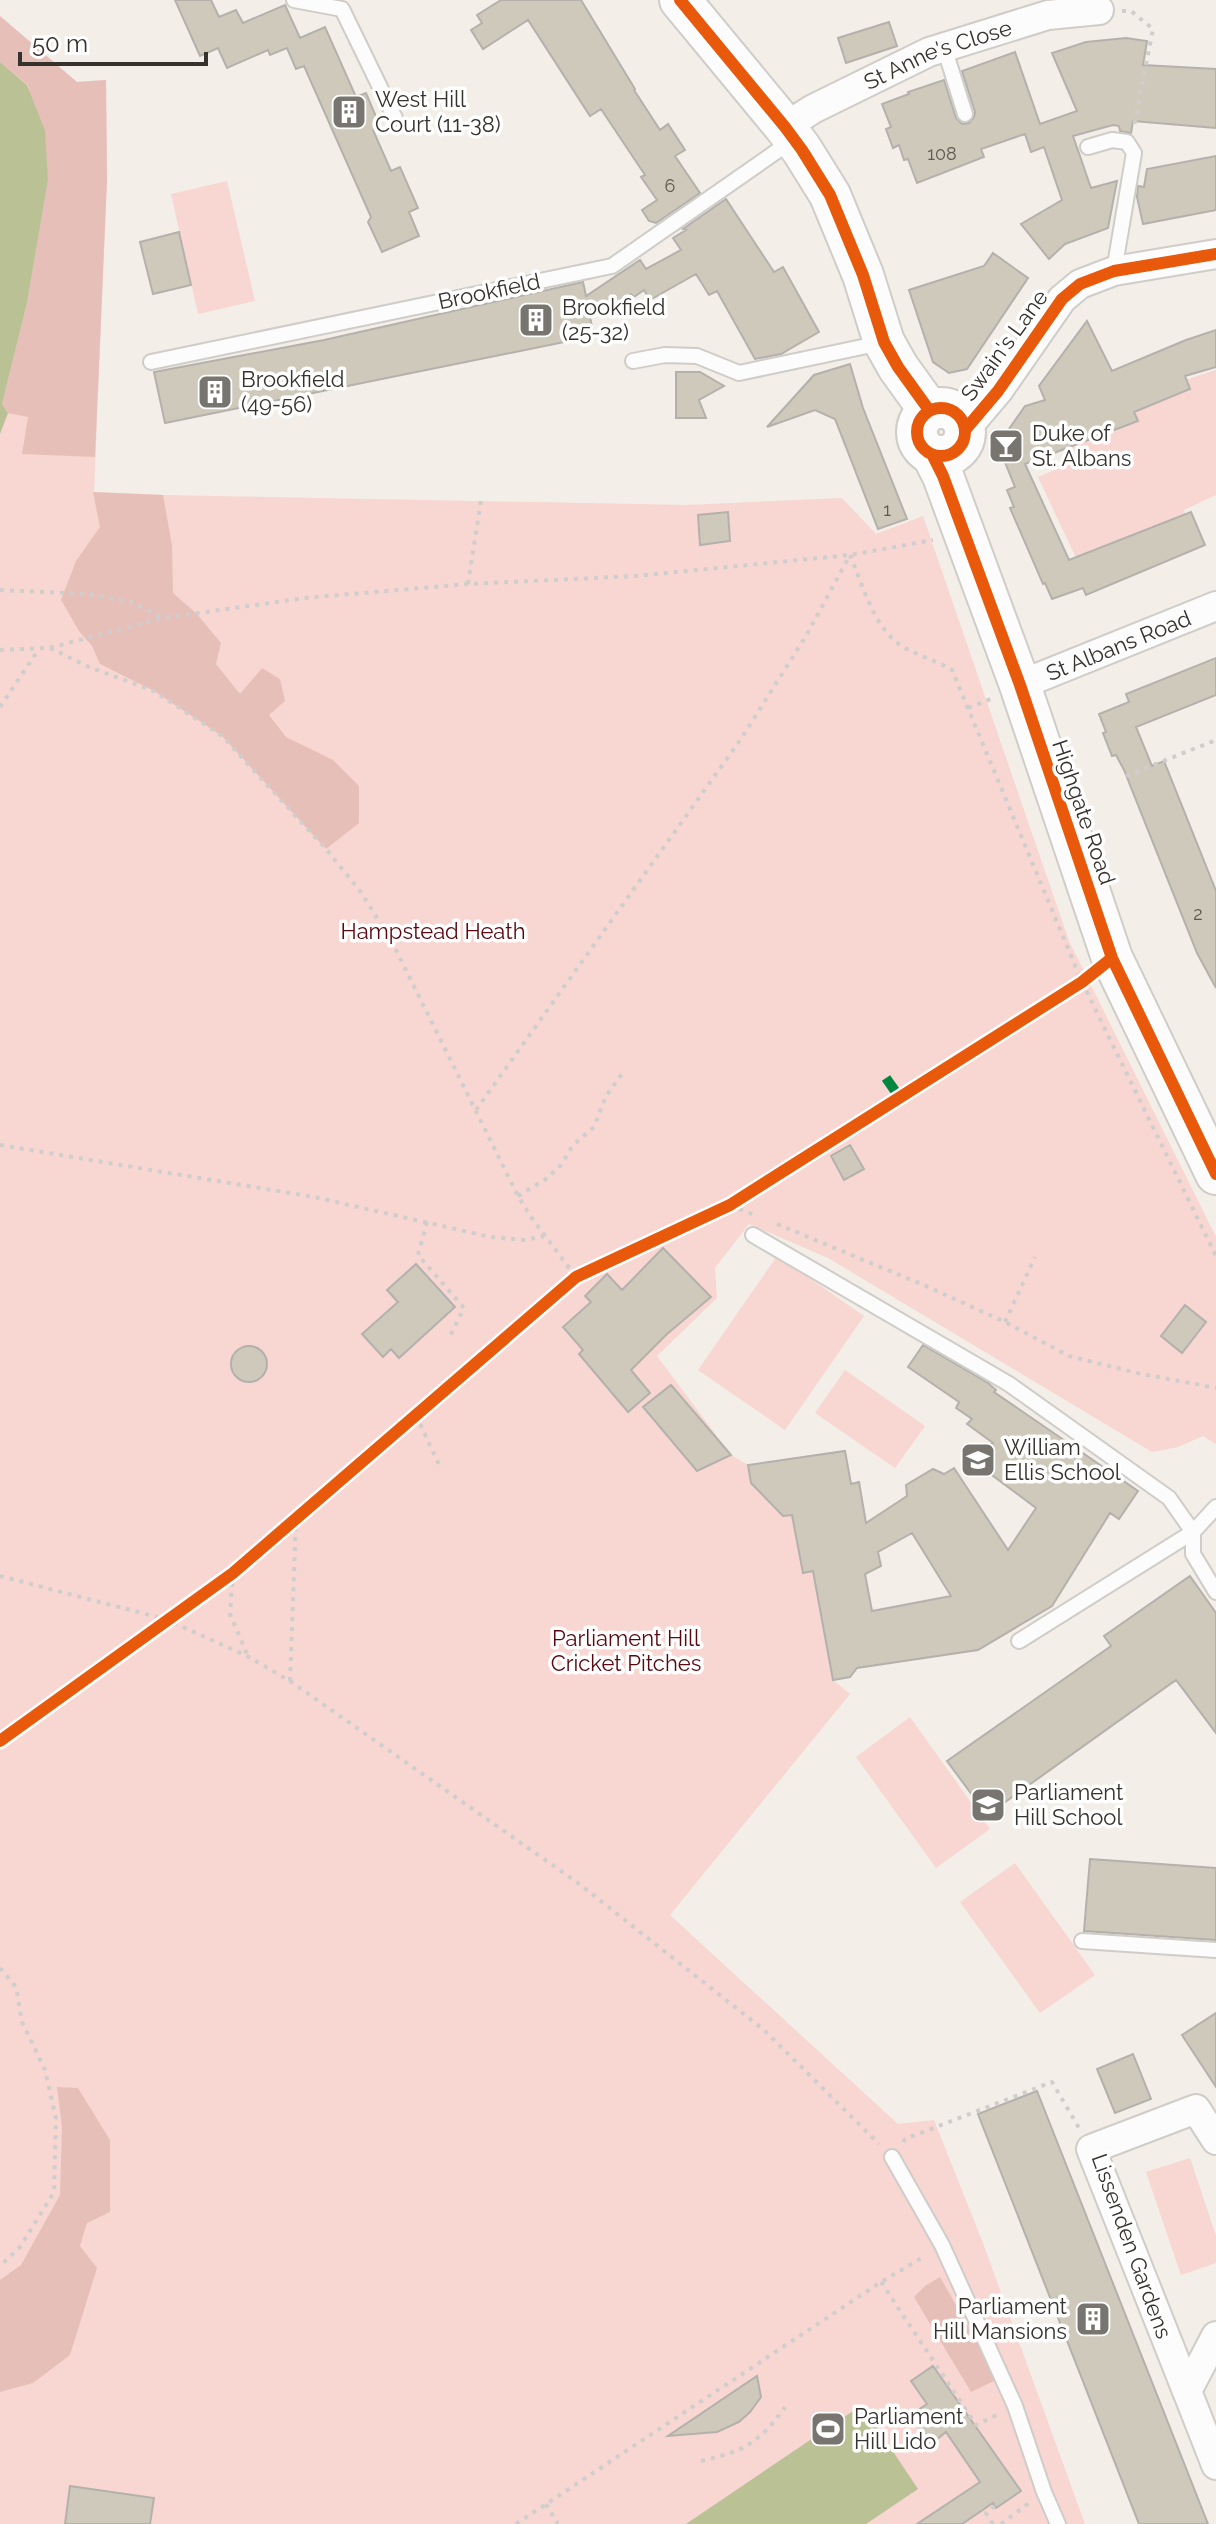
<svg xmlns="http://www.w3.org/2000/svg" width="1216" height="2524" viewBox="0 0 1216 2524" font-family="Raleway,sans-serif">
<style>
.green{fill:#f8d6d1}
.forest{fill:#e7bfb9}
.water{fill:#b9c195}
.building{fill:#cec9ba;stroke:#b4b1ad;stroke-width:2;fill-rule:evenodd}
.lines{fill:none;stroke-linecap:round;stroke-linejoin:round}
.lane-casing{stroke:#d0ccc8;stroke-width:18}
.street-casing{stroke:#d0ccc8;stroke-width:32}
.secondary-casing{stroke:#d0ccc8;stroke-width:44}
.path{stroke:#d0cecc;stroke-width:4;stroke-dasharray:4 6;stroke-linecap:butt}
.lane{stroke:#fdfcfc;stroke-width:14}
.street{stroke:#fdfcfc;stroke-width:28}
.secondary{stroke:#fdfcfc;stroke-width:40}
.quiet{stroke:#00873e;stroke-width:10;stroke-dasharray:20 10;stroke-linecap:butt}
.cycleway-casing{stroke:#fff;stroke-width:17}
.cycleway{stroke:#e8590c;stroke-width:12}
.labels{text-anchor:middle;dominant-baseline:central;stroke-width:7;stroke-linejoin:round;paint-order:stroke}
.number-label{font-size:18px;fill:#5c5851}
.street-label{font-size:22px;fill:#36322e;stroke:#fff}
.poi-label{font-size:22px;fill:#36322e;stroke:#fff;text-anchor:start}
.park-label{font-size:22px;fill:#5b070f;stroke:#fff}
</style>
<rect width="100%" height="100%" fill="#f3eee8"/>
<path class="green" d="M0,16L77,82L106,80L107,180L94,492L163,495L686,505L842,498L876,534L923,516L1069,941L1216,1237V1444L1203,1436L1178,1447L1152,1452L828,1258L749,1224L715,1268L717,1298L657,1356L731,1455L748,1465L751,1483L783,1516L792,1515L803,1573L813,1571L833,1680L850,1694L670,1915L898,2124L934,2120L983,2243L1085,2524H0Z
M227,181L255,301L198,314L171,194Z
M1216,370V495L1184,510L1185,514L1077,560L1038,477L1072,463L1064,448L1138,421L1127,399Z
M777,1256L864,1316L785,1430L698,1370Z
M845,1370L925,1426L895,1468L815,1413Z
M910,1717L990,1829L936,1868L856,1757Z
M1015,1863L1095,1975L1040,2013L960,1902Z
M1190,2158L1216,2236V2263L1181,2275L1146,2172Z"/>
<path class="forest" d="M0,16L77,82L106,80L107,180L95,457L22,454L28,417L8,413L2,404L27,303L48,180L28,85L0,62Z
M93,492L163,495L172,545L173,593L197,614L221,643L216,664L240,694L262,668L280,679L285,701L269,715L286,737L333,760L359,786V823L326,849L222,736L154,691L100,664L92,646L79,631L61,600L76,561L100,527Z
M57,2087L78,2088L110,2140V2212L87,2223L80,2246L97,2268L70,2355L33,2383L0,2392V2280L21,2265L60,2195L62,2127Z
M940,2277L998,2379L971,2392L914,2297L925,2286Z"/>
<path class="water" d="M0,62L27,85L45,131L48,180L27,303L2,404L8,413L0,434Z
M862,2405L918,2489L866,2524H686Z"/>
<path class="building" d="M175,0H211L219,17L236,10L243,23L285,5L300,38L325,27L356,97L366,93L380,126L373,130L391,171L400,167L418,208L409,212L419,236L382,252L368,222L371,217L304,66L296,69L287,48L270,55L268,50L227,68L218,48L200,56Z
M501,0H581L635,89L634,90L660,130L668,124L685,150L675,156L700,193L656,223L649,221L642,210L657,200L641,177L645,175L601,109L590,116L528,20L483,49L471,30L482,23L477,15Z
M889,22L897,46L846,63L838,38Z
M1126,38L1147,41L1143,65L1216,69V128L1133,121L1131,133L1120,131L1119,126L1113,125L1073,136L1091,188L1117,181L1108,228L1065,244L1049,259L1021,224L1062,200L1044,147L1031,152L1025,134L981,149L984,157L917,183L908,159L904,160L899,145L893,148L886,129L891,127L882,104L909,94L908,92L944,80L956,118L962,124L969,123L974,117L975,112L962,71L1015,52L1040,124L1077,111L1052,53L1086,42Z
M1216,156V210L1143,224L1137,197L1138,186L1144,187L1147,169Z
M726,199L774,272L783,267L819,332L781,354L755,359L717,291L709,295L696,274L650,300L644,290L634,297L631,294L618,303L614,299L590,317L594,336L165,423L154,372L324,340L583,282L586,296L640,260L646,269L681,250L673,238L686,230L683,229Z
M179,232L191,285L153,294L140,242Z
M993,253L1028,278L967,369L949,373L933,362L909,290L984,266Z
M1087,321L1112,371L1186,340L1216,330V367L1185,376L1190,389L1134,412L1138,421L1025,464L1069,560L1191,512L1205,545L1086,595L1083,588L1052,599L1045,583L1043,584L1010,508L1014,507L1007,490L1015,487L998,445L1025,406L1045,400L1039,386Z
M850,364L863,408L907,519L878,529L835,419L815,410L767,427L814,375Z
M676,372H700L724,386L699,400L706,418H676Z
M728,512L730,541L700,545L698,515Z
M1216,658V695L1136,727L1152,766L1164,761L1216,891V988L1197,953L1124,770L1116,755L1112,756L1103,733L1106,732L1099,714L1129,702L1126,694Z
M850,1145L864,1169L844,1180L831,1156Z
M663,1248L711,1297L667,1334L631,1370L650,1393L628,1412L579,1354L583,1350L563,1327L591,1302L585,1296L607,1274L622,1290Z
M416,1264L455,1307L399,1358L391,1349L383,1357L362,1334L398,1302L387,1290Z
M1185,1305L1206,1322L1182,1353L1161,1336Z
M923,1345L988,1383L996,1390L994,1392L1138,1491L1119,1519L1110,1513L1052,1606L978,1650L857,1668L850,1677L833,1680L813,1571L803,1573L792,1515L783,1516L751,1483L748,1465L845,1451L851,1484L859,1482L866,1523L907,1496L906,1485L933,1469L944,1474L954,1468L1008,1550L1036,1508L969,1458L993,1443L967,1424L972,1419L956,1408L959,1402L908,1367ZM912,1533L951,1596L872,1611L865,1574L881,1566L878,1552Z
M231 1364a18 18 0 1 1 36 0a18 18 0 1 1-36 0Z
M671,1385L731,1455L697,1471L643,1407Z
M1190,1576L1216,1613V1733L1176,1680L987,1815L947,1761L1111,1646L1104,1636Z
M1090,1859L1216,1868V1940L1084,1931Z
M1216,2013V2087L1182,2035Z
M1133,2054L1151,2099L1115,2113L1097,2069Z
M1037,2091L1208,2524H1139L978,2114Z
M933,2366L1021,2491L996,2508L993,2503L962,2524H917L980,2482L946,2432L931,2444L910,2415L927,2404L911,2381Z
M757,2376L761,2397L750,2412L739,2422L717,2432L668,2436Z
M70,2486L154,2498L150,2524H65Z"/>
<g class="lines">
<defs>
<path id="lane" d="M294,0L342,9L395,118
M944,47L965,114
M1088,147L1112,140L1127,142L1134,153L1114,271
M633,361L665,355L697,356L739,373L881,343
M151,362L612,266L793,140
M753,1235L1009,1384L1169,1498L1193,1532L1019,1641
M1216,1507L1193,1532V1554L1216,1592
M1082,1941L1216,1950
M892,2157L942,2245L1015,2406L1044,2492L1058,2524"/>
<g id="street">
<path id="s1" d="M785,127L813,109L929,52L1048,15L1099,10"/>
<path d="M965,430L998,391L1062,299L1080,284L1114,271L1216,254"/>
<path id="s2" d="M1020,685L1216,606"/>
<path d="M1216,2336L1187,2391L1216,2465"/>
<path d="M1187,2391L1091,2149L1196,2109L1216,2140"/>
</g>
<path id="secondary" d="M680,0L785,127L802,150L830,195L863,275L884,342L898,367L929,410
M917 432a24 24 0 1 1 48 0a24 24 0 1 1-48 0Z
M933,456L943,476L1020,685L1112,958L1216,1174"/>
</defs>
<use href="#lane" class="lane-casing"/>
<use href="#street" class="street-casing"/>
<use href="#secondary" class="secondary-casing"/>
<path class="path" d="M1122,11H1131L1153,29L1134,126
M850,555C863,585 874,631 905,648C920,656 937,661 952,670L1082,982L1216,1256
M468,584L481,500
M0,590L89,594L134,603L161,617
M50,648L89,667L154,691L222,736L326,849L360,891L391,940L518,1196L531,1217L576,1277
M0,650L49,648L163,618L305,598L468,584L636,576L850,555L933,540
M0,707L39,649
M968,708L993,698
M1126,776L1216,740
M476,1110L741,739L806,636L850,555
M0,1145L314,1197L491,1237L525,1240L544,1236
M518,1196L546,1179L561,1165L573,1145L594,1127L606,1096L624,1071
M730,1205L754,1215
M427,1222L418,1255L464,1308L449,1338
M777,1224L926,1286L1005,1322L1069,1356L1137,1373L1216,1388
M1005,1322L1035,1257
M416,1415L440,1467
M233,1573L230,1614L247,1654
M0,1576L165,1619L247,1656L290,1681L578,1883L764,2030L879,2144
M290,1681L296,1519
M0,1968L16,1987L22,2022L45,2070L56,2119L54,2192L20,2247L0,2266
M903,2142L905,2139L1052,2082L1079,2128
M881,2282L976,2425L999,2414
M701,2461C745,2451 759,2443 785,2407
M546,2504L558,2524
M516,2524L881,2282L925,2256
M993,2524L986,2513L995,2506
M1001,2524L1029,2503"/>
<use href="#lane" class="lane"/>
<use href="#street" class="street"/>
<use href="#secondary" class="secondary"/>
<path class="quiet" d="M886,1078L900,1098"/>
<defs>
<path id="cycleway" d="M680,0L785,127L802,150L830,195L863,275L884,342L898,367L929,410
M917 432a24 24 0 1 1 48 0a24 24 0 1 1-48 0Z
M965,430L998,391L1062,299L1080,284L1114,271L1216,254
M933,456L943,476L1020,685L1112,958L1216,1174
M0,1741L233,1573L576,1277L730,1205L1082,982L1112,958"/>
</defs>
<use href="#cycleway" class="cycleway-casing"/>
<use href="#cycleway" class="cycleway"/>
</g>
<defs>
<symbol id="building-square" viewBox="-11 -11 22 22"><rect x="-9" y="-9" width="18" height="18" rx="4" fill="#78746f" stroke="#fff"/><path d="M-4-6H4V6H1V3H-1V6H-4ZM-2.5-4.3h1.7v1.8h-1.7ZM.8-4.3h1.7v1.8H.8ZM-2.5-1h1.7V.8h-1.7ZM.8-1h1.7V.8H.8Z" fill="#fff"/></symbol>
<symbol id="bar-square" viewBox="-11 -11 22 22"><rect x="-9" y="-9" width="18" height="18" rx="4" fill="#78746f" stroke="#fff"/><path d="M-6-5H6L.8 .8V4.5H3.5V6h-7V4.5H-.8V.8Z" fill="#fff"/></symbol>
<symbol id="school-square" viewBox="-11 -11 22 22"><rect x="-9" y="-9" width="18" height="18" rx="4" fill="#78746f" stroke="#fff"/><path d="M0-5L7-2L0 1L-7-2ZM-4 1L0 2.5L4 1V4Q0 6-4 4Z" fill="#fff"/></symbol>
<symbol id="stadium-square" viewBox="-11 -11 22 22"><rect x="-9" y="-9" width="18" height="18" rx="4" fill="#78746f" stroke="#fff"/><path d="M0-5a6.5 5 0 1 0 0 10a6.5 5 0 1 0 0-10ZM-3.5-1.8h7v3.6h-7Z" fill="#fff"/></symbol>
</defs>
<g fill-rule="evenodd">
<use href="#building-square" x="329" y="92" width="40" height="40"/>
<use href="#building-square" x="516" y="300" width="40" height="40"/>
<use href="#building-square" x="195" y="372" width="40" height="40"/>
<use href="#bar-square" x="986" y="426" width="40" height="40"/>
<use href="#school-square" x="958" y="1440" width="40" height="40"/>
<use href="#school-square" x="968" y="1785" width="40" height="40"/>
<use href="#building-square" x="1073" y="2299" width="40" height="40"/>
<use href="#stadium-square" x="808" y="2409" width="40" height="40"/>
</g>
<g class="labels">
<g class="number-label">
<text x="942" y="153">108</text>
<text x="670" y="185">6</text>
<text x="887" y="509">1</text>
<text x="1198" y="913">2</text>
</g>
<g class="street-label">
<text stroke="none"><textPath href="#s1" startOffset="170">St Anne's Close</textPath></text>
<text transform="translate(489 291) rotate(-12)">Brookfield</text>
<text transform="translate(1004 345) rotate(-54)">Swain's Lane</text>
<text stroke="none"><textPath href="#s2" startOffset="106">St Albans Road</textPath></text>
<text transform="translate(1084 812) rotate(71)">Highgate Road</text>
<text transform="translate(1132 2246) rotate(70)">Lissenden Gardens</text>
</g>
<g class="poi-label">
<text x="375" y="99">West Hill<tspan x="375" dy="25">Court (11-38)</tspan></text>
<text x="562" y="307">Brookfield<tspan x="562" dy="25">(25-32)</tspan></text>
<text x="241" y="379">Brookfield<tspan x="241" dy="25">(49-56)</tspan></text>
<text x="1032" y="433">Duke of<tspan x="1032" dy="25">St. Albans</tspan></text>
<text x="1004" y="1447">William<tspan x="1004" dy="25">Ellis School</tspan></text>
<text x="1014" y="1792">Parliament<tspan x="1014" dy="25">Hill School</tspan></text>
<text x="1067" y="2306" text-anchor="end">Parliament<tspan x="1067" dy="25">Hill Mansions</tspan></text>
<text x="854" y="2416">Parliament<tspan x="854" dy="25">Hill Lido</tspan></text>
</g>
<g class="park-label">
<text x="433" y="931">Hampstead Heath</text>
<text x="626" y="1638">Parliament Hill<tspan x="626" dy="25">Cricket Pitches</tspan></text>
</g>
</g>
<path d="M20 52v12h186v-12" fill="none" stroke="#36322e" stroke-width="4"/>
<text x="32" y="52" font-size="24" fill="#36322e" stroke="#ffffff" stroke-width="6" paint-order="stroke">50 m</text>
</svg>
